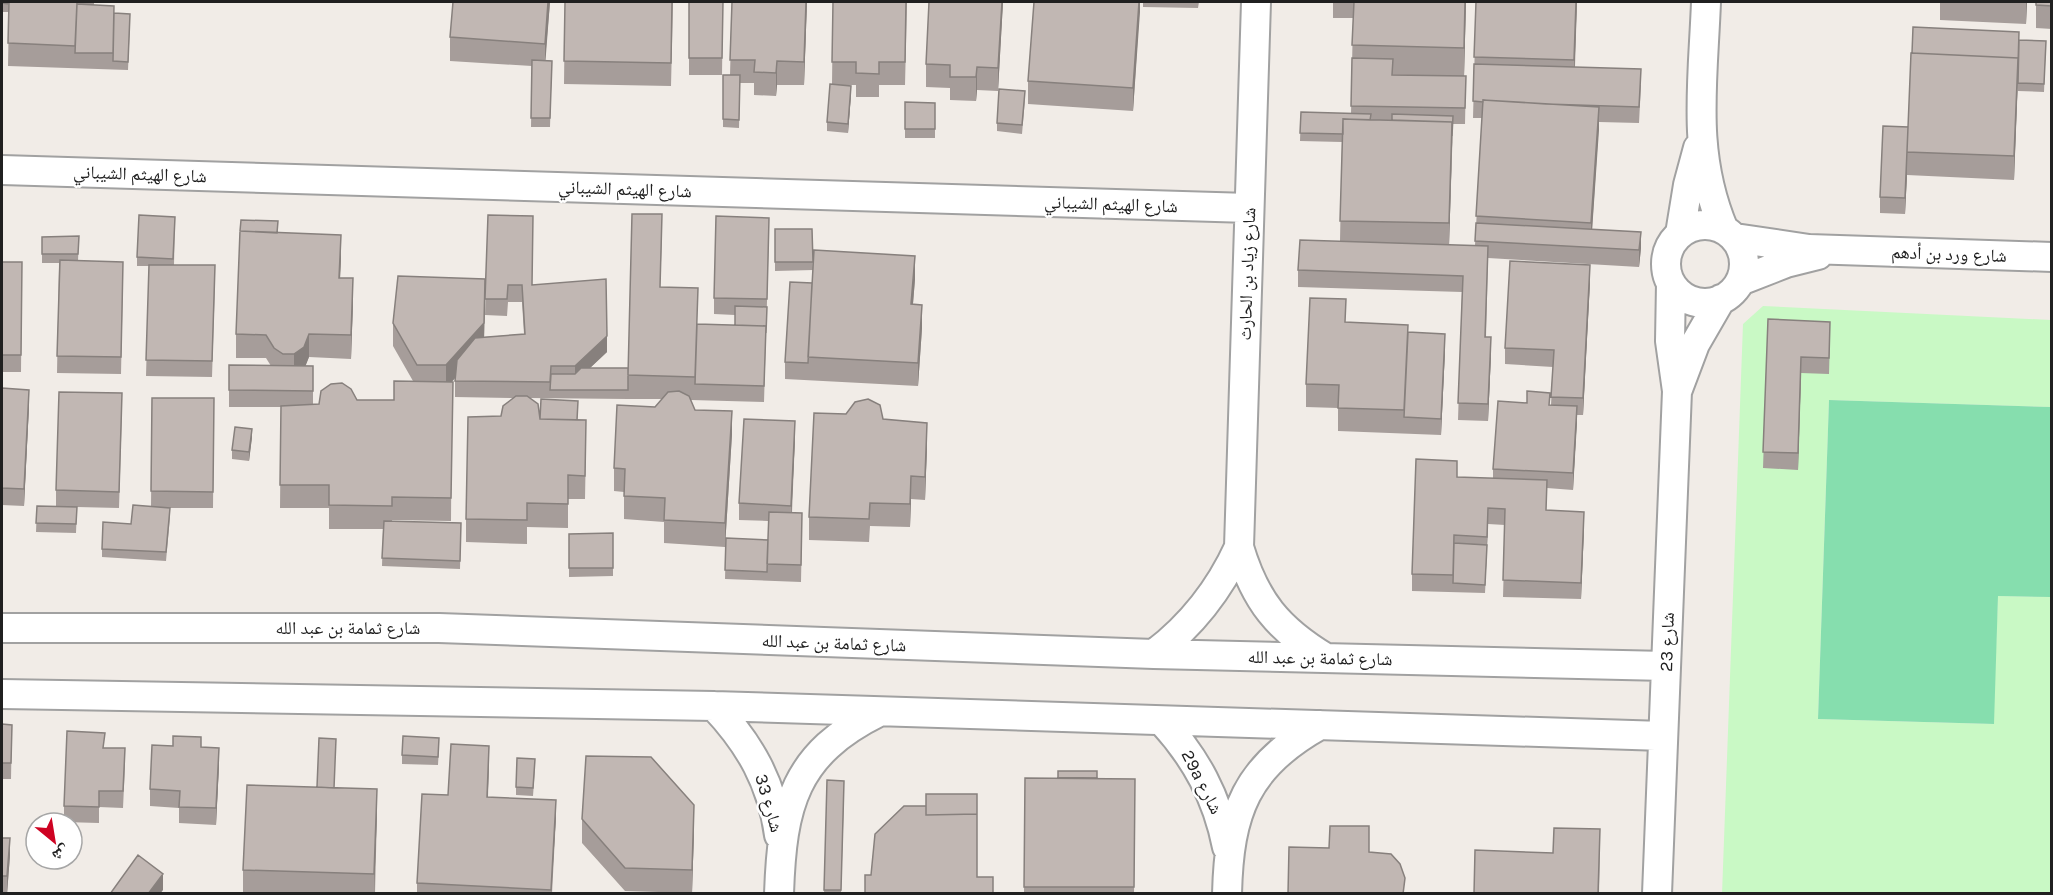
<svg xmlns="http://www.w3.org/2000/svg" width="2053" height="895" viewBox="0 0 2053 895" font-family="Karla,'Noto Naskh Arabic',sans-serif">
<style>
.park{fill:#c9f9c5}
.pitch{fill:#86deae}
.lines{fill:none;stroke-linecap:round;stroke-linejoin:round}
.minor-casing{stroke:#a1a1a1;stroke-width:32}
.minor{stroke:#fff;stroke-width:28}
.wall{fill:#a69d9a}
.shaded-wall{fill:#87807d}
.building{fill:#c1b7b3;stroke:#87807d;stroke-width:1.5}
.labels{text-anchor:middle;dominant-baseline:central;stroke-width:5;stroke-linejoin:round;paint-order:stroke}
.street-label{font-size:18px;fill:#202020;stroke:#fff}
</style>
<rect width="100%" height="100%" fill="#f1ece7"/>
<path class="park" d="M1763,306L2051,320V407L1829,400L1818,719L1993,724L1998,596L2051,597V893L1722,894L1743,324Z"/>
<path class="pitch" d="M1829,400L2051,407V597L1998,596L1994,724L1818,719Z"/>
<g class="lines">
<defs>
<path id="minor" d="M1256,2L1239,547C1255,601 1278,629 1326,658
M1706,2C1703,83 1691,153 1724,230
M2,170L1249,208
M1666 264a39 39 0 1 1 78 0a39 39 0 1 1-78 0Z
M1680,234L1688,185L1698,148
M1735,238L1809,249L2052,257
M1740,281L1786,263L1818,255
M1678,389L1695,344L1721,299
M2,628H439L1154,654L1666,666
M1154,654C1192,625 1219,591 1239,547
M2,694L714,706L1663,736
M714,706C750,744 772,783 779,835
M1162,721C1196,758 1217,797 1227,847
M779,894C782,805 794,754 879,712
M1227,894C1229,812 1246,766 1320,725
M1657,894L1677,391L1670,341L1671,283"/>
</defs>
<use href="#minor" class="minor-casing"/>
<use href="#minor" class="minor"/>
</g>
<path class="wall" d="M2,2H94V5L114,13L130,22L128,70L8,66L9,12H2Z
M102,2H126V3Z
M550,2L545,60L552,61L550,127H531L532,66L450,61V37Z
M565,2H673L671,86L564,84Z
M689,2H723L722,75H689Z
M732,2H807L804,85H777L776,96L754,95V83H740L739,128L723,127V75H730Z
M833,2H907L905,85H879V97H856V85H844L851,94L848,133L827,131V122L832,84Z
M1003,2L998,91L977,90L976,101L950,100V88L926,87V64Z
M1140,2L1133,111L1028,104V81Z
M1143,2H1199L1198,8L1143,7Z
M1333,2H1466L1464,76H1466L1465,124H1453L1449,245H1475L1482,118H1473L1476,2H1577L1575,67L1641,85L1639,123L1599,122L1592,229L1641,248L1639,267L1488,258L1486,337L1491,354L1488,421L1458,420L1462,292L1298,287V270L1340,241L1342,142L1300,141L1301,112L1351,114L1353,18H1333Z
M1940,2H2027L2026,24L1940,20Z
M2036,2H2052V29L2036,28Z
M2019,40L2046,41L2044,92L2018,91V80L2014,180L1907,175L1905,214L1880,213V197L1908,127Z
M1025,99L1022,134L997,131V123Z
M905,102L935,103V138H905Z
M488,215L532,285L607,352L590,368H628L662,238L660,287L697,324L735,325V315L714,314V298L769,234L764,402L691,400L695,410L732,434L725,547L664,543V522L624,519V492L614,491V468L655,407L662,399H628L530,398L540,419L578,410L577,420L586,444L585,499H568V528L527,527V544L466,542V519L501,416L513,398L455,397V378L452,382L451,521L392,520V521L461,523L460,569L382,566L383,529H329V508H280L281,407H229V365L271,366L266,358H236V334L278,233L341,258L340,278L353,302L351,359L309,357L305,366H313V405L357,400H394L413,381L393,346V323L485,303L484,337L524,334L522,302H508L507,316L485,315Z
M175,217L174,265L215,282L212,377L146,376L149,266H137V257Z
M775,229H812L813,270L775,271Z
M79,236L78,261L123,278L121,374L57,373L59,263H42V237Z
M2,262H22L21,372H2Z
M915,279L913,304L922,328L918,386L785,379V362L812,283Z
M1590,282L1583,415H1577L1573,490L1547,488L1546,510L1584,528L1581,599L1503,597L1505,525L1488,524L1485,593L1412,591V574L1457,477L1493,479V469L1550,405H1551L1553,367L1505,364V348Z
M1768,319L1830,338L1829,374L1801,373L1798,470L1763,468Z
M1346,323L1408,332L1445,350L1441,435L1338,431V408L1306,407V384Z
M2,388L29,406L24,506L2,505Z
M152,398H214L213,508H166L170,517L166,561L102,557V549L151,507Z
M122,410L119,508L77,507L76,533L36,532L37,506H56V490Z
M883,419L927,446L925,500L911,499L910,527L870,526L869,542L809,540V517Z
M252,437L249,461L232,459V450Z
M795,438L792,513L802,530L801,582L725,579L726,538L768,540V521L739,520V503Z
M613,533V576L569,577V534Z
M2,724L12,725L11,779H2Z
M201,747L219,765L216,825L179,823V808L150,806V789Z
M439,747L438,765L402,764V755Z
M105,748L125,765L123,808L99,807V823L64,822V806Z
M489,762L488,797L556,817L552,894H417V883L448,795Z
M535,768L533,796L516,795V787Z
M1025,778L1135,779L1134,894H1024Z
M827,780L844,797L841,894H824Z
M335,788L377,813L375,894L243,893V870Z
M582,819L694,829L692,893L625,891L582,843Z
M2,838L10,855L7,894H2Z"/>
<path class="shaded-wall" d="M548,2H550L545,67V44Z
M806,2H807L804,85V62Z
M1002,2H1003L998,91V68Z
M1139,2H1140V12L1133,111V88Z
M1465,2H1466L1464,77V48Z
M1576,2H1577L1574,83V60Z
M2026,2H2027L2026,24Z
M2019,49L2014,180V156L2018,58Z
M777,61V85L776,96V73Z
M977,67V90L976,101V77Z
M851,86V94L848,133V124Z
M1599,107V130L1591,246V223Z
M1453,116L1449,246V223Z
M1907,158V175L1905,214V198Z
M1641,232V248L1639,267V250Z
M341,235V258L339,301V278Z
M915,256V279L911,327V304Z
M1590,265V282L1583,415V398Z
M353,278V302L351,359V335Z
M485,279L484,346L446,388V365Z
M922,305V328L918,386V363Z
M309,334V357L304,370L294,378V354Z
M1445,334V350L1441,435V419Z
M607,336V352L575,382V366Z
M1491,337V354L1488,421V404Z
M1801,357V373L1798,470V453Z
M29,390V406L24,506V489Z
M1577,406V423L1573,490V473Z
M732,411V434L725,547V523Z
M795,421V438L791,522V506Z
M927,423V446L925,500V477Z
M252,429V437L249,461V452Z
M911,476V499L910,527V504Z
M1488,508V524L1485,593L1487,537Z
M1584,512V528L1581,599V583Z
M489,746V762L487,814V797Z
M219,748V765L216,825V808Z
M377,789V813L374,894V874Z
M556,800V817L551,894V890Z
M694,805V829L692,893V870Z
M1600,829L1599,894H1598Z
M10,838V855L7,894V876Z
M163,874V890L160,894H148Z"/>
<path class="building" d="M2,2H9V4L2,3Z
M9,2H77L75,46L8,43Z
M453,2H548L545,44L450,37Z
M565,2H672L671,63L564,61Z
M689,2H723L722,58H689Z
M732,2H806L804,62L777,61L776,73L754,72L755,60H730Z
M833,2H906L905,62H879V74L856,73V62H832Z
M929,2H1002L998,68L977,67L976,77H950V65L926,64Z
M1034,2H1139L1133,88L1028,81Z
M1354,2H1465L1464,48L1352,45Z
M1476,2H1576L1574,60L1474,57Z
M2036,2H2052V6L2036,5Z
M77,4L114,6L113,53H75Z
M114,13L130,14L128,62L113,61Z
M1913,27L2019,32L2018,65V58L1912,53Z
M2019,40L2046,41L2044,84L2018,83Z
M1911,53L2018,58L2014,156L1907,152Z
M1352,58L1393,59L1392,75L1466,76L1465,108L1351,106Z
M532,60L552,61L550,118H531Z
M1474,64L1641,69L1639,107L1546,104L1483,100V102L1473,101Z
M723,75H740L739,120L723,119Z
M830,84L851,86L848,124L827,122Z
M999,89L1025,91L1022,125L997,123Z
M1483,100L1599,107L1591,223L1476,216Z
M905,102L935,103V129H905Z
M1301,112L1371,114L1370,120L1343,119V134L1300,133Z
M1392,114L1453,116L1452,136V122L1392,120Z
M1343,119L1452,122L1449,223L1340,221Z
M1883,126L1908,127L1905,198L1880,197Z
M632,214H662L660,287L698,288L695,377L628,375Z
M139,215L175,217L173,259L137,257Z
M488,215L533,216L532,285L606,279L607,336L575,366H551L550,382L455,381L457,360L475,338L525,334L522,285H508L507,299H485Z
M716,216L769,218L767,299L714,298Z
M241,220L278,221L277,233L240,231Z
M1476,223L1641,232L1639,250L1475,241Z
M775,229H812L813,262H775Z
M240,231L341,235L339,278H353L351,335L309,334L304,347L294,354H283L274,348L266,335L236,334Z
M79,236L78,254H42V237Z
M1300,240L1488,246L1485,337H1491L1488,404L1458,403L1463,276L1298,270Z
M814,250L915,256L911,304L922,305L918,363L808,357Z
M60,260L123,262L121,357L57,356Z
M1510,261L1590,265L1583,398L1551,397L1554,350L1505,348Z
M2,262H22L21,355H2Z
M149,265H215L212,361L146,360Z
M398,276L485,279L484,323L446,365H417L393,323Z
M790,282L812,283L808,363L785,362Z
M1310,298L1346,299L1345,322L1408,325L1404,410L1338,408L1339,385L1306,384Z
M735,306L767,307L766,333V326L735,325Z
M1768,319L1830,322L1829,358L1801,357L1798,453L1763,452Z
M697,324L766,326L764,386L695,384Z
M1408,332L1445,334L1441,419L1404,417Z
M229,365L313,366V391L229,390Z
M581,368H628V390H550L551,374H575Z
M394,381L453,382L451,498L392,497V506L329,505V485H280L281,406L319,404L321,391L331,384L342,383L351,389L357,400H394Z
M2,388L29,390L24,489L2,488Z
M679,391L689,396L695,410L732,411L725,523L664,520L665,498L624,496L625,469L614,468L617,405L655,407L668,392Z
M1527,391L1550,393L1549,405L1577,406L1573,473L1493,469L1498,401L1527,403Z
M59,392L122,393L119,492L56,490Z
M516,396H527L538,404L540,419L586,420L585,476L568,475V504L527,503V520L466,519L468,417L501,416L503,406Z
M152,398H214L213,492L151,491Z
M541,399L578,401L577,420L540,419Z
M868,399L880,405L883,419L927,423L925,477L911,476L910,504L870,503L869,519L809,517L814,413L846,414L855,402Z
M744,419L795,421L791,506L739,503Z
M235,427L252,429L249,452L232,450Z
M1416,459L1457,461V477L1547,480L1546,510L1584,512L1581,583L1503,580L1505,509L1488,508L1487,537L1454,535L1453,575L1412,574Z
M133,505L170,508L166,552L102,549L103,522L131,524Z
M37,506L77,507L76,524L36,523Z
M769,512L802,513L801,565L767,564Z
M384,521L461,523L460,561L382,558Z
M613,533V568H569V534Z
M726,538L768,540L767,572L725,570Z
M1454,543L1487,545L1485,585L1453,583Z
M2,724L12,725L11,763H2Z
M67,731L105,733L103,748H125L123,791H99V807L64,806Z
M173,736L201,737V747L219,748L216,808L179,807L180,791L150,789L152,745L173,746Z
M403,736L439,738L438,757L402,755Z
M319,738L336,739L334,788L317,787Z
M451,744L489,746L487,797L556,800L551,890L417,883L422,794L448,795Z
M586,756L651,757L694,805L692,870L625,868L582,819Z
M517,758L535,759L533,788L516,787Z
M1058,771H1097V778H1058Z
M1025,778L1135,779L1134,887H1024Z
M827,780L844,781L841,890H824Z
M247,785L377,789L374,874L243,870Z
M926,794H977V814L926,815Z
M904,806H926V815L977,814V877H993V894H865V875H871L875,834Z
M1330,826H1369V852L1391,854L1400,864L1405,878L1403,894H1288L1289,847L1329,848Z
M1554,828L1600,829L1598,894H1474L1475,850L1553,853Z
M2,838H10L7,876H2Z
M138,855L163,874L148,894H110Z"/>
<g class="labels">
<g class="street-label">
<text transform="translate(140 174) rotate(2)">شارع الهيثم الشيباني</text>
<text transform="translate(625 189) rotate(2)">شارع الهيثم الشيباني</text>
<text transform="translate(1111 204) rotate(2)">شارع الهيثم الشيباني</text>
<text transform="translate(1949 254) rotate(2)">شارع ورد بن أدهم</text>
<text transform="translate(1247 274) rotate(-88)">شارع زياد بن الحارث</text>
<text x="348" y="628">شارع ثمامة بن عبد الله</text>
<text transform="translate(1667 642) rotate(-88)">شارع 23</text>
<text transform="translate(834 643) rotate(2)">شارع ثمامة بن عبد الله</text>
<text transform="translate(1320 658) rotate(1)">شارع ثمامة بن عبد الله</text>
<text transform="translate(1202 782) rotate(63)">29a شارع</text>
<text transform="translate(769 803) rotate(74)">شارع 33</text>
</g>
</g>
<rect width="2053" height="895" fill="none" stroke="#202020" stroke-width="6"/>
<g transform="translate(54 841) rotate(150)"><circle r="28" fill="#ffffff" stroke="#a6a6a6" stroke-width="1.5"/>
<path d="M0-4.5L10 22L0 15L-10 22Z" fill="#ce0222"/>
<text y="-9" font-size="16" font-weight="bold" text-anchor="middle" fill="#202020">ش</text>
</g>
</svg>
